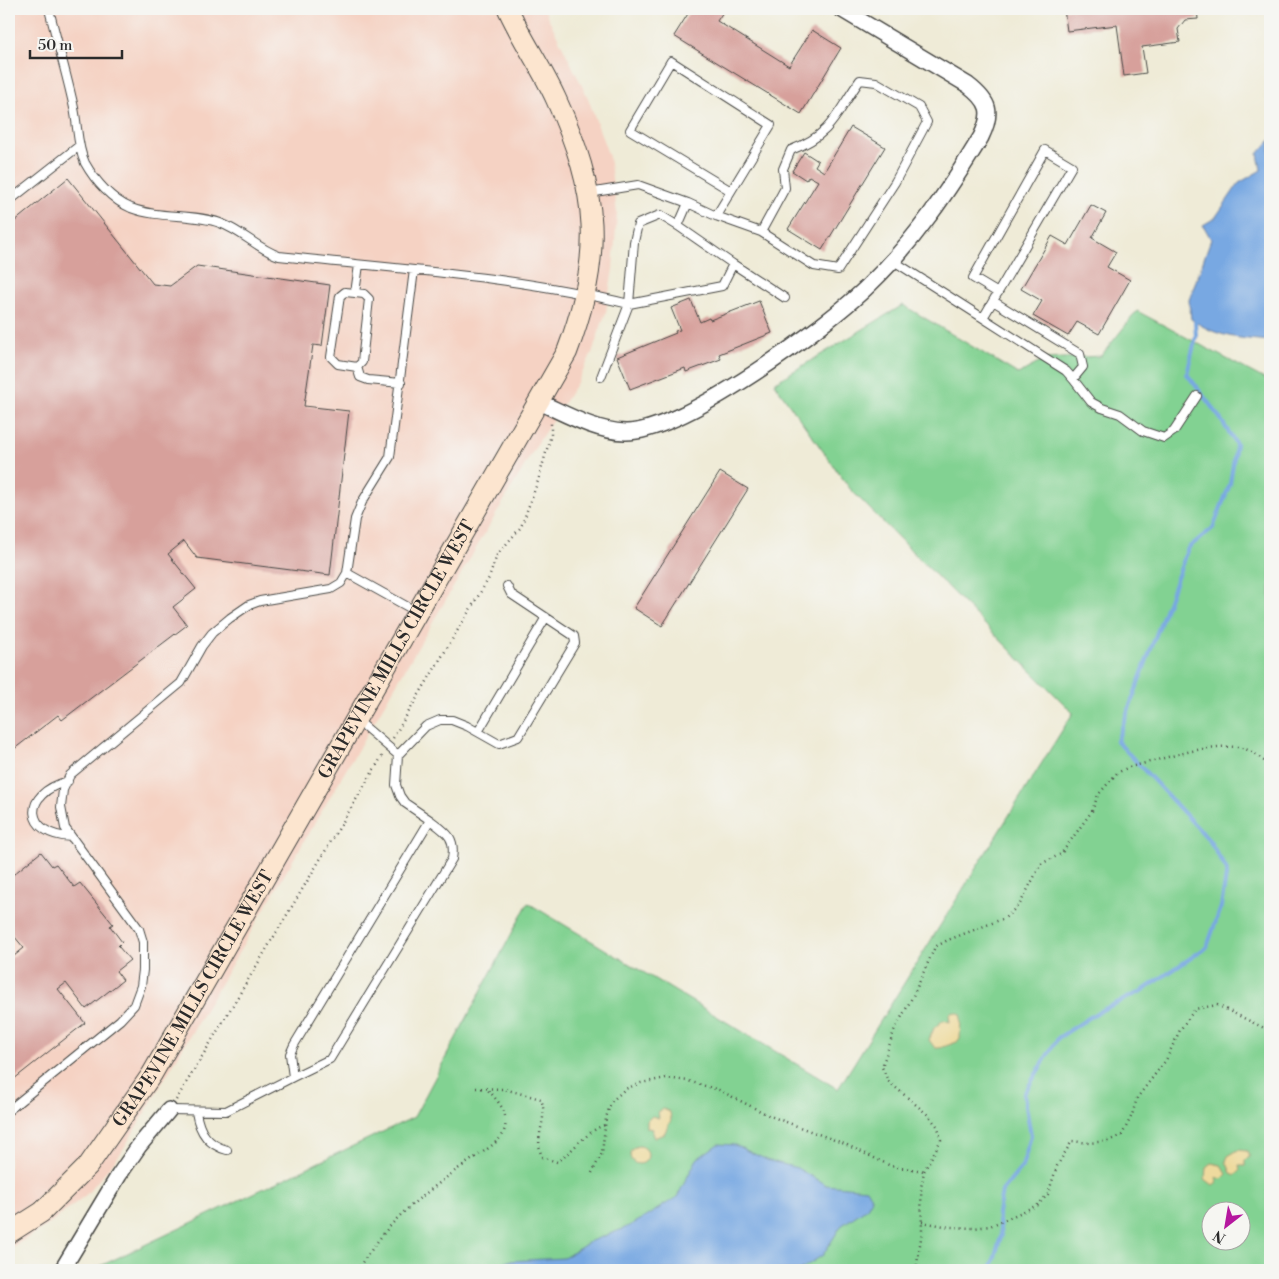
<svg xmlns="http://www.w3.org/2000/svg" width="1279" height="1279" viewBox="0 0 1279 1279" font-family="'Libre Bodoni',serif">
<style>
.built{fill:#f5d2c3}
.green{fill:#82d292;stroke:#567e5e;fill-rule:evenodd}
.sand{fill:#eeda9e;stroke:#8c8264}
.water{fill:#78a8e2;stroke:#526a86}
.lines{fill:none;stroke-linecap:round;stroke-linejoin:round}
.stream{stroke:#78a8e2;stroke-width:4}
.building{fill:#d7a09b}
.lane-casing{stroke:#484845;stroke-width:10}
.street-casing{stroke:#484845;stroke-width:18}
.secondary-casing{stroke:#484845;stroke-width:22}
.path{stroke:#484845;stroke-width:2.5;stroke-dasharray:1 4;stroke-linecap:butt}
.lane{stroke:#fff;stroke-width:8}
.street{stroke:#fff;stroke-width:15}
.secondary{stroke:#fce5cf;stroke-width:20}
.labels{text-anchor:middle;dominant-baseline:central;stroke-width:5;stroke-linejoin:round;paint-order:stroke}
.street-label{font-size:18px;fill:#2b2b2b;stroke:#f6f6f2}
</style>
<rect width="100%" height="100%" fill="#f6f6f2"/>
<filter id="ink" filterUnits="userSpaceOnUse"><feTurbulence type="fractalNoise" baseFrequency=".02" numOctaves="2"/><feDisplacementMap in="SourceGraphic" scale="10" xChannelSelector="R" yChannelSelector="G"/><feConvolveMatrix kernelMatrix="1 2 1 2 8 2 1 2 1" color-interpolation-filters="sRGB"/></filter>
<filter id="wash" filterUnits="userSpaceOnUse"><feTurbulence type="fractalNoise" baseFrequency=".0096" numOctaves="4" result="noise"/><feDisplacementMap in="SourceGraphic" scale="20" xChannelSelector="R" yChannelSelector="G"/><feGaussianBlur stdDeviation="1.12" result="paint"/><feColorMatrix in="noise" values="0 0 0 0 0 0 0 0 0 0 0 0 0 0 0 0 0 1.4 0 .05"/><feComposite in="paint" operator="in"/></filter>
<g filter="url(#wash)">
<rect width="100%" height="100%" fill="#efebd7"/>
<path class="built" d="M9,9H544L588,98L609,157L617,213L613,269L606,312L592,353L578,381L539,441L121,1153L87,1194L49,1224L9,1249Z"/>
<path class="green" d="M903,305L1018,374L1046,359L1101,356L1137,311L1270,382V1270H92L414,1117L528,903L838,1089L1073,713L851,490L774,383ZM1212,1212H1242V1242H1212Z"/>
<path class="sand" d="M953,1012L961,1014L960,1038L957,1042L940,1048H935L929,1040L934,1028L943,1020L950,1022L949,1015Z
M663,1109L670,1112L671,1120L664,1134L654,1138L652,1133L653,1129L647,1128V1121L652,1116L659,1118L658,1112Z
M630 1155a9 9 0 1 1 18 0a9 9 0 1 1-18 0Z
M1238,1150L1247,1151L1250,1157L1245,1160V1166H1239L1240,1171L1236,1175L1231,1173L1226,1161L1228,1156Z
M1211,1163L1221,1165L1227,1174L1222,1179L1216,1177L1217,1182L1213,1185L1205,1179L1206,1167Z"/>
<path class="water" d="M1270,140V341C1238,338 1218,338 1191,319L1189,300L1211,239L1203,225L1215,218L1239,183L1261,170L1258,154Z
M718,1144L735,1145L767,1160L797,1168L826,1185L866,1189L872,1199L867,1208L841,1226L823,1255L800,1270H490L508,1261L564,1258L591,1241L623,1229L642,1219L677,1197L697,1159Z"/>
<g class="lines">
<path class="stream" d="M991,1270L1001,1236L998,1213L1002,1191L1022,1167L1031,1136L1024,1094L1058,1038L1098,1012L1142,991L1207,947L1221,907L1227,870L1209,840L1117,741L1188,548L1213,528L1230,484L1236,444L1220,418L1187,374L1196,336L1195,322L1198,320"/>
</g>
<g id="blocks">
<path class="building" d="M691,9H725L717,21L789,66L812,30L841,48L801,114L674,36Z
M1064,9H1197L1198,19L1185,20L1178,29L1180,42L1142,47L1146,73L1124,76L1117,25L1067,31Z
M851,127L885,147L822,250L788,229L818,181L809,176L806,180L792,171L804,152L818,161L815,166L824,172Z
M68,178L153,284L170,286L197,266L330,285L322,346L313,345L304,406L349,411L330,575L197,558L184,541L168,554L196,589L173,607L187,625L62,720L58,715L9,753V226Z
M1091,205L1106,213L1092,238L1116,252L1107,267L1130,280L1099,334L1077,322L1068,336L1033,316L1042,301L1021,289L1052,236L1068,245Z
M691,300L700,322L709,318L710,320L759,301L772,333L719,354L721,359L686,372L685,368L630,389L617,357L676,333L675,331L680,330L671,308Z
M720,472L748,489L662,626L634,608Z
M41,852L52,866L56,864L74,887L80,883L113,924L110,926L122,942L118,946L130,960L116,971L123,980L86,1009L66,983L58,989L85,1023L9,1083V960L24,948L9,930V878Z"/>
</g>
</g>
<g filter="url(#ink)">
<use href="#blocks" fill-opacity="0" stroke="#484845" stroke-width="1"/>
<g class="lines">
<defs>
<path id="lane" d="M49,9C57,42 67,75 74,108C78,127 77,146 85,163C95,181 112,200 131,208C159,219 193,213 220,223C242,231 258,249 279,256C396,269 515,276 629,304L601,377
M589,193L638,185L688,203L678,226L660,215L638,224L634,242L629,304L722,286L733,264L678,226
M9,201L79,146
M688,203L716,216L771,125L671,61L630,130L731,191
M716,216L761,232L785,188L783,169L791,150C833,134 836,114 860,80L876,82L919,107L927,122L895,182L838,270L814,266L761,232
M892,260L983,318L1072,166L1045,150L973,278L998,293
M733,264L785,298
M355,293L345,292L340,296L331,357L338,364L357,367L362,362L369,299L364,294L355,293L359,265
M983,318L1066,371L1073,379L1083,367L1080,354L993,301
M357,367L360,377L368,380L401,383
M1073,379L1091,402L1102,408L1120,414L1143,431L1164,438L1174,431L1197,396
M347,573L417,612
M357,720L398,755
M478,732L546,617
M68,781C20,794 25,835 71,837
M293,1077L330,1059L452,859C456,837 446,832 430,820
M9,1110L120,1020L134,1005L141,986L143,970V942L139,929L65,828L61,807L63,790L70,775L181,683L202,646L212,633L230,618L249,605L260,601L331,589L341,583L347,573L355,519L362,502L390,457L414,270
M169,1110L226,1111L293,1077L290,1054L294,1045L430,820L405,803L400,796L396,785L398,755L426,726L440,720H452L467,726L499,744L518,737L575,643L574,636L511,594L507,586
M196,1112C199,1131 207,1145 227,1150"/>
<path id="street" d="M539,402C566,414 595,431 625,432C680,434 829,325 869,285C914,242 949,190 981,137C993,112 990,102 968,85L841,9
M62,1270L119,1175L139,1146L169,1110"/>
<g id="secondary">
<path id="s1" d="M9,1233L42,1212L88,1166L152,1074L567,352C604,255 599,193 556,99C542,68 522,40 508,9"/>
</g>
</defs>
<use href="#lane" class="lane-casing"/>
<use href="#street" class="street-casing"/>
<use href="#secondary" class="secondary-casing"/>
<path class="path" d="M393,738L489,578L497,555L521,527L538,481L551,435V422
M476,1088L504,1089L541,1099C549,1121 533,1134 542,1157L557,1162C573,1151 589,1129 605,1125
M176,1100L384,753
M592,1173L602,1153L606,1118L611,1102L625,1089L641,1083L666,1078L688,1081L719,1090L770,1116L845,1144L891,1166L924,1171
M922,1222L950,1227L974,1228L990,1226L1038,1205L1048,1194L1057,1166L1072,1141L1089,1143L1108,1141L1122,1135L1132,1115L1137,1098L1166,1060L1180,1030L1195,1009L1217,1005L1266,1029L1270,1033
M356,1270C368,1256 378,1239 391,1225C410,1204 433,1188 455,1171C466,1163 498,1144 503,1134C511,1114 499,1102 486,1088
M916,1270L922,1232L921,1188L924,1171L941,1140L938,1127L928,1115L888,1081L882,1067L894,1031L913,996L935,947L948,940L1005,918L1020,904L1041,864L1061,854L1092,811L1098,795L1117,773L1129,767C1163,760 1201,744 1237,747C1249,748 1261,758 1270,766"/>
<use href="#lane" class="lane"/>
<use href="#street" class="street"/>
<use href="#secondary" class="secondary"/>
</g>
</g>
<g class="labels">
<g class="street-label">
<text stroke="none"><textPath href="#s1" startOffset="706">GRAPEVINE MILLS CIRCLE WEST</textPath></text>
<text stroke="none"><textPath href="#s1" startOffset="302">GRAPEVINE MILLS CIRCLE WEST</textPath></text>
</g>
</g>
<rect width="1279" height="1279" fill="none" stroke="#f6f6f2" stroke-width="30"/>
<g transform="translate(1226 1226) rotate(211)"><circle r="24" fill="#f6f6f2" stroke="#a5a5a2"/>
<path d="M0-4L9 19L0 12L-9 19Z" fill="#b5179e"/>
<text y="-8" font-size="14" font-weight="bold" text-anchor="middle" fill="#2b2b2b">N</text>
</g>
<path d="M30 50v8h92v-8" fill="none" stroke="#2b2b2b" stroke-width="2.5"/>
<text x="38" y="50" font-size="15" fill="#2b2b2b" stroke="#f6f6f2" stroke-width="4" paint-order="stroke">50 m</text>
</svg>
